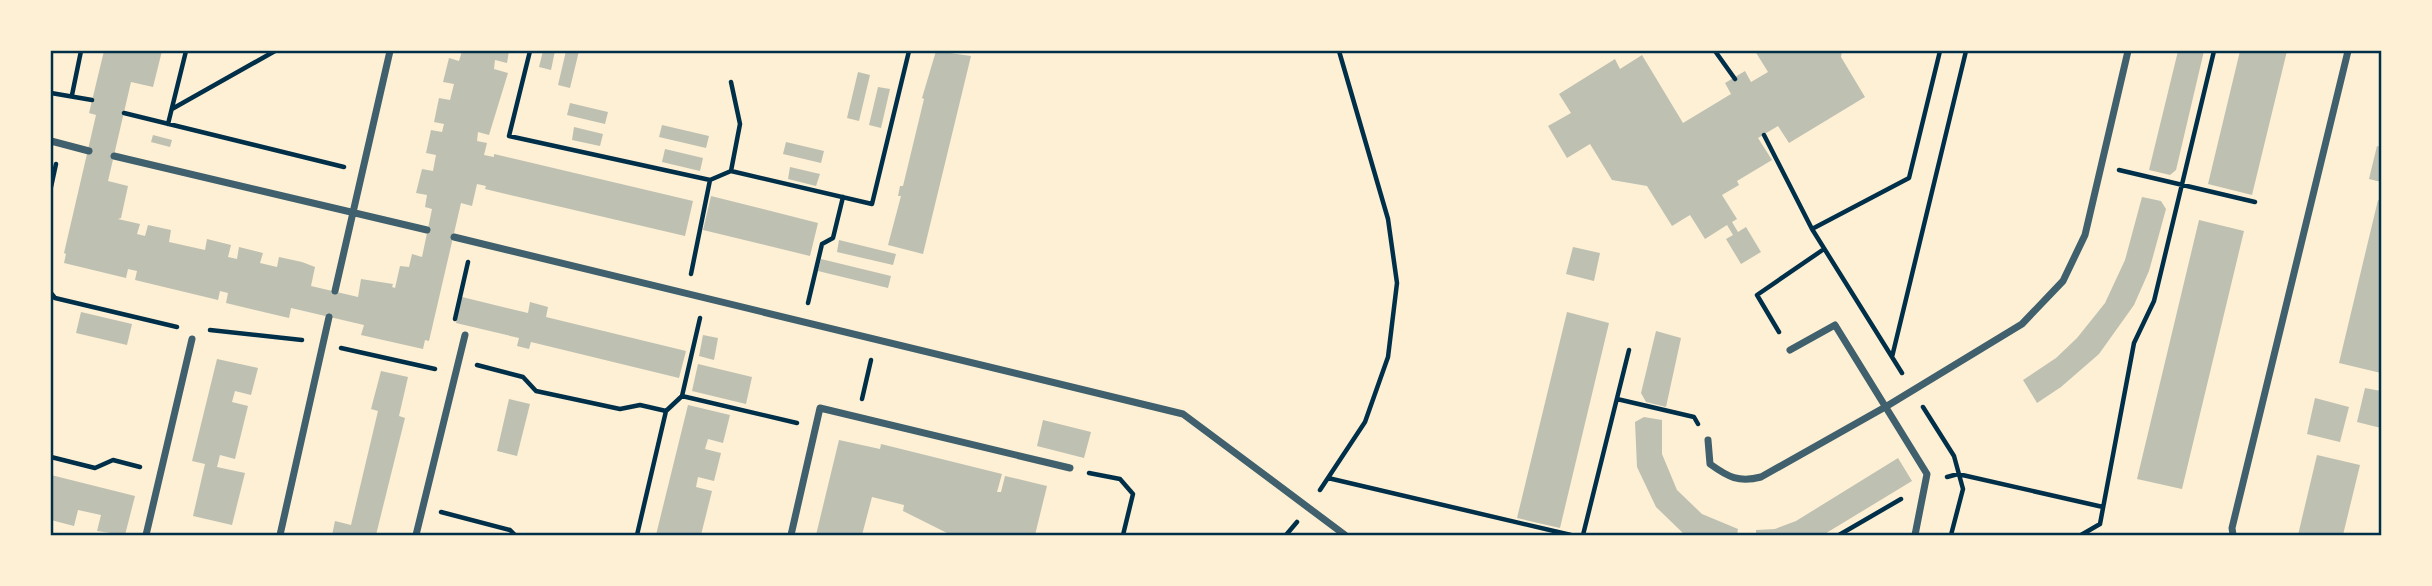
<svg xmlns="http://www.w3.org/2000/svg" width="2432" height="586" viewBox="0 0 2432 586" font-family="'Public Sans',sans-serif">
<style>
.building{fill:#bec0b2}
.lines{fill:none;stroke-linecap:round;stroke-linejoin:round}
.path{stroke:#003049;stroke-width:4.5}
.minor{stroke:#3f606c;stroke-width:7}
.neatline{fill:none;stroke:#003049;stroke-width:2.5}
</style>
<rect width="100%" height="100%" fill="#fdf0d5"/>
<path class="building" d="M104,51H162L153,87L131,82L108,181L128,186L121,218L118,219L140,224L137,234L145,236L148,225L171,230L169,242L205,250L207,239L231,245L228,257L237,259L239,247L263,253L260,263L277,267L279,257L302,262L315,267L311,286L358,297L361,279L393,284L392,287L395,288L400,266L409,267L412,254L422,257L432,209L425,207L427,195L416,193L422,169L433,171L436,155L426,153L431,130L442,132L444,124L434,122L439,98L450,100L454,84L443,82L449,58L459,61L462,51H509L507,63L495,60L494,69L508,73L489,135L478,132L477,141L487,143L484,155L494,157V154L693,201L685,236L485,189L486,186L477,184L472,206L461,203L429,341L425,340L423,349L361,335L364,325L291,308L289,318L226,303L228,293L220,291L218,300L135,280L137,271L128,269L126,278L64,263L66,254L64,253L96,115L89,113Z
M543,51H555L551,70L539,67Z
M566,51H579L570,88L558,85Z
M936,51L971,56L923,254L888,245L901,196H898L900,186H903L924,99L922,98Z
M1755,51H1842L1841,57L1865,97L1789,143L1778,126L1758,138L1772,160L1737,181L1739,185L1722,195L1737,219L1732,222L1738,232L1746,227L1761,252L1741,264L1726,239L1733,235L1727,225L1705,239L1690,215L1672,226L1647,186L1612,180L1590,144L1567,158L1548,126L1571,113L1559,94L1615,59L1620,69L1642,55L1683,123L1731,94L1725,83L1745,71L1751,82L1768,72Z
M2178,51H2204L2176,170L2170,175L2149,170Z
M2240,51H2287L2252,195L2208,184Z
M858,72L870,75L859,121L847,118Z
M878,87L890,89L881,128L869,125Z
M570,103L608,112L605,124L567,115Z
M662,125L709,136L706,148L659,137Z
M574,127L603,134L600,146L572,140Z
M153,135L172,140L170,147L151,142Z
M786,142L824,151L821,163L783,154Z
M2377,146L2381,147V182L2369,179Z
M665,149L703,158L700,171L662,162Z
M790,167L820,174L816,186L788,179Z
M711,196L818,223L810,256L703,230Z
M2142,197L2161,201L2166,209L2149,271L2134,305L2099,354L2061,387L2037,403L2023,380L2056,358L2077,338L2105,303L2125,260Z
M2378,200L2381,201V373L2339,363Z
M2199,220L2244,231L2182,489L2137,479Z
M839,240L896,254L893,265L837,252Z
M1573,247L1600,253L1594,281L1566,274Z
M821,259L891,276L888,288L818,271Z
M462,297L528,313L530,302L548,307L546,317L686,351L679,378L531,342L529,349L517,346L519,338L456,323Z
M81,312L132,324L127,345L76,333Z
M1567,312L1609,323L1560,528L1517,518Z
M1656,331L1681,338L1666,407L1646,402L1641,393Z
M703,335L718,338L714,360L699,356Z
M217,359L258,368L251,395L235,391L232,402L248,406L235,459L220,455L217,467L245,473L232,525L193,516L205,464L192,461Z
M698,364L752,377L746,404L692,391Z
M381,371L408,377L399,416L405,418L376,535H332L335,521L351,525L378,411L371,409Z
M2365,388L2381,391V428L2357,422Z
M2315,398L2349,407L2340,442L2307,434Z
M509,399L530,404L517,456L497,451Z
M688,405L730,415L723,443L708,439L705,449L721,453L714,481L698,477L696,487L712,491L701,535H656Z
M1644,417L1662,420V454L1677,490L1702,514L1738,529L1737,535H1685L1656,507L1637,467L1635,422Z
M1043,420L1091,432L1084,458L1037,446Z
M839,440L880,449L881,444L1002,474L997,492H1001L1005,476L1047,486L1035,535H951L903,511L904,505L872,497L862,535H816Z
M2317,455L2360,465L2343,535H2298Z
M1898,458L1912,481L1823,535H1756V530L1775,529L1796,521Z
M51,475L135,496L125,535L97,531L101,515L78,510L74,526L51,520Z"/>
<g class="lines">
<path class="path" d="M530,51L509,136L710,180
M1715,51L1735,79
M731,82L740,124L731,171
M51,93L92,100
M72,95L81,51
M172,109L275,51
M124,113L344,167
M168,124L186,51
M1764,135L1812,229L1902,373
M2119,170L2255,202
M51,187L56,164
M1812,229L1909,178L1940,51
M691,274L710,180L731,171L872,204L909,51
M51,293L55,298L177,327
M808,303L822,244L833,238L843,197
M455,319L468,262
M210,330L302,340
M1779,332L1757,295L1824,249
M341,348L435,369
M1892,357L1966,51
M477,365L523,377L536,391L620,409L640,405L666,411
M682,396L797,423
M862,399L871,360
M1617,399L1694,417L1698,424
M1923,407L1954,456L1963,489L1951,535
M51,457L95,468L113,460L140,467
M1089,473L1120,479L1133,494L1123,535
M1947,477L1958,474L2103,507
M1328,478L1571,535
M1320,490L1365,422L1388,357L1397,283L1388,219L1339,51
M441,512L510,530L515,535
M637,535L666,411L682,396L700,318
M1286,535L1297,522
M1583,535L1629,350
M1839,535L1901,499
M2081,535L2100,524L2134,343L2154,301L2214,51"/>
<path class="minor" d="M51,141L89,151
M114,156L427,230
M454,237L1183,414L1345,535
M335,291L390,51
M1790,350L1835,325L1927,474L1915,535
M1708,440L1710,464C1728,477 1739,483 1761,477L1887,406L2022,324L2063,281L2085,235L2128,51
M146,535L192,339
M280,535L329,317
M416,535L465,335
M791,535L820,408L1070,468
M2233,535L2232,528L2348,51"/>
</g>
<rect width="2432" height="586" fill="none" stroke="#fdf0d5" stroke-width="105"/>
<rect x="52" y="52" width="2328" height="482" class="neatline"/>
</svg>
